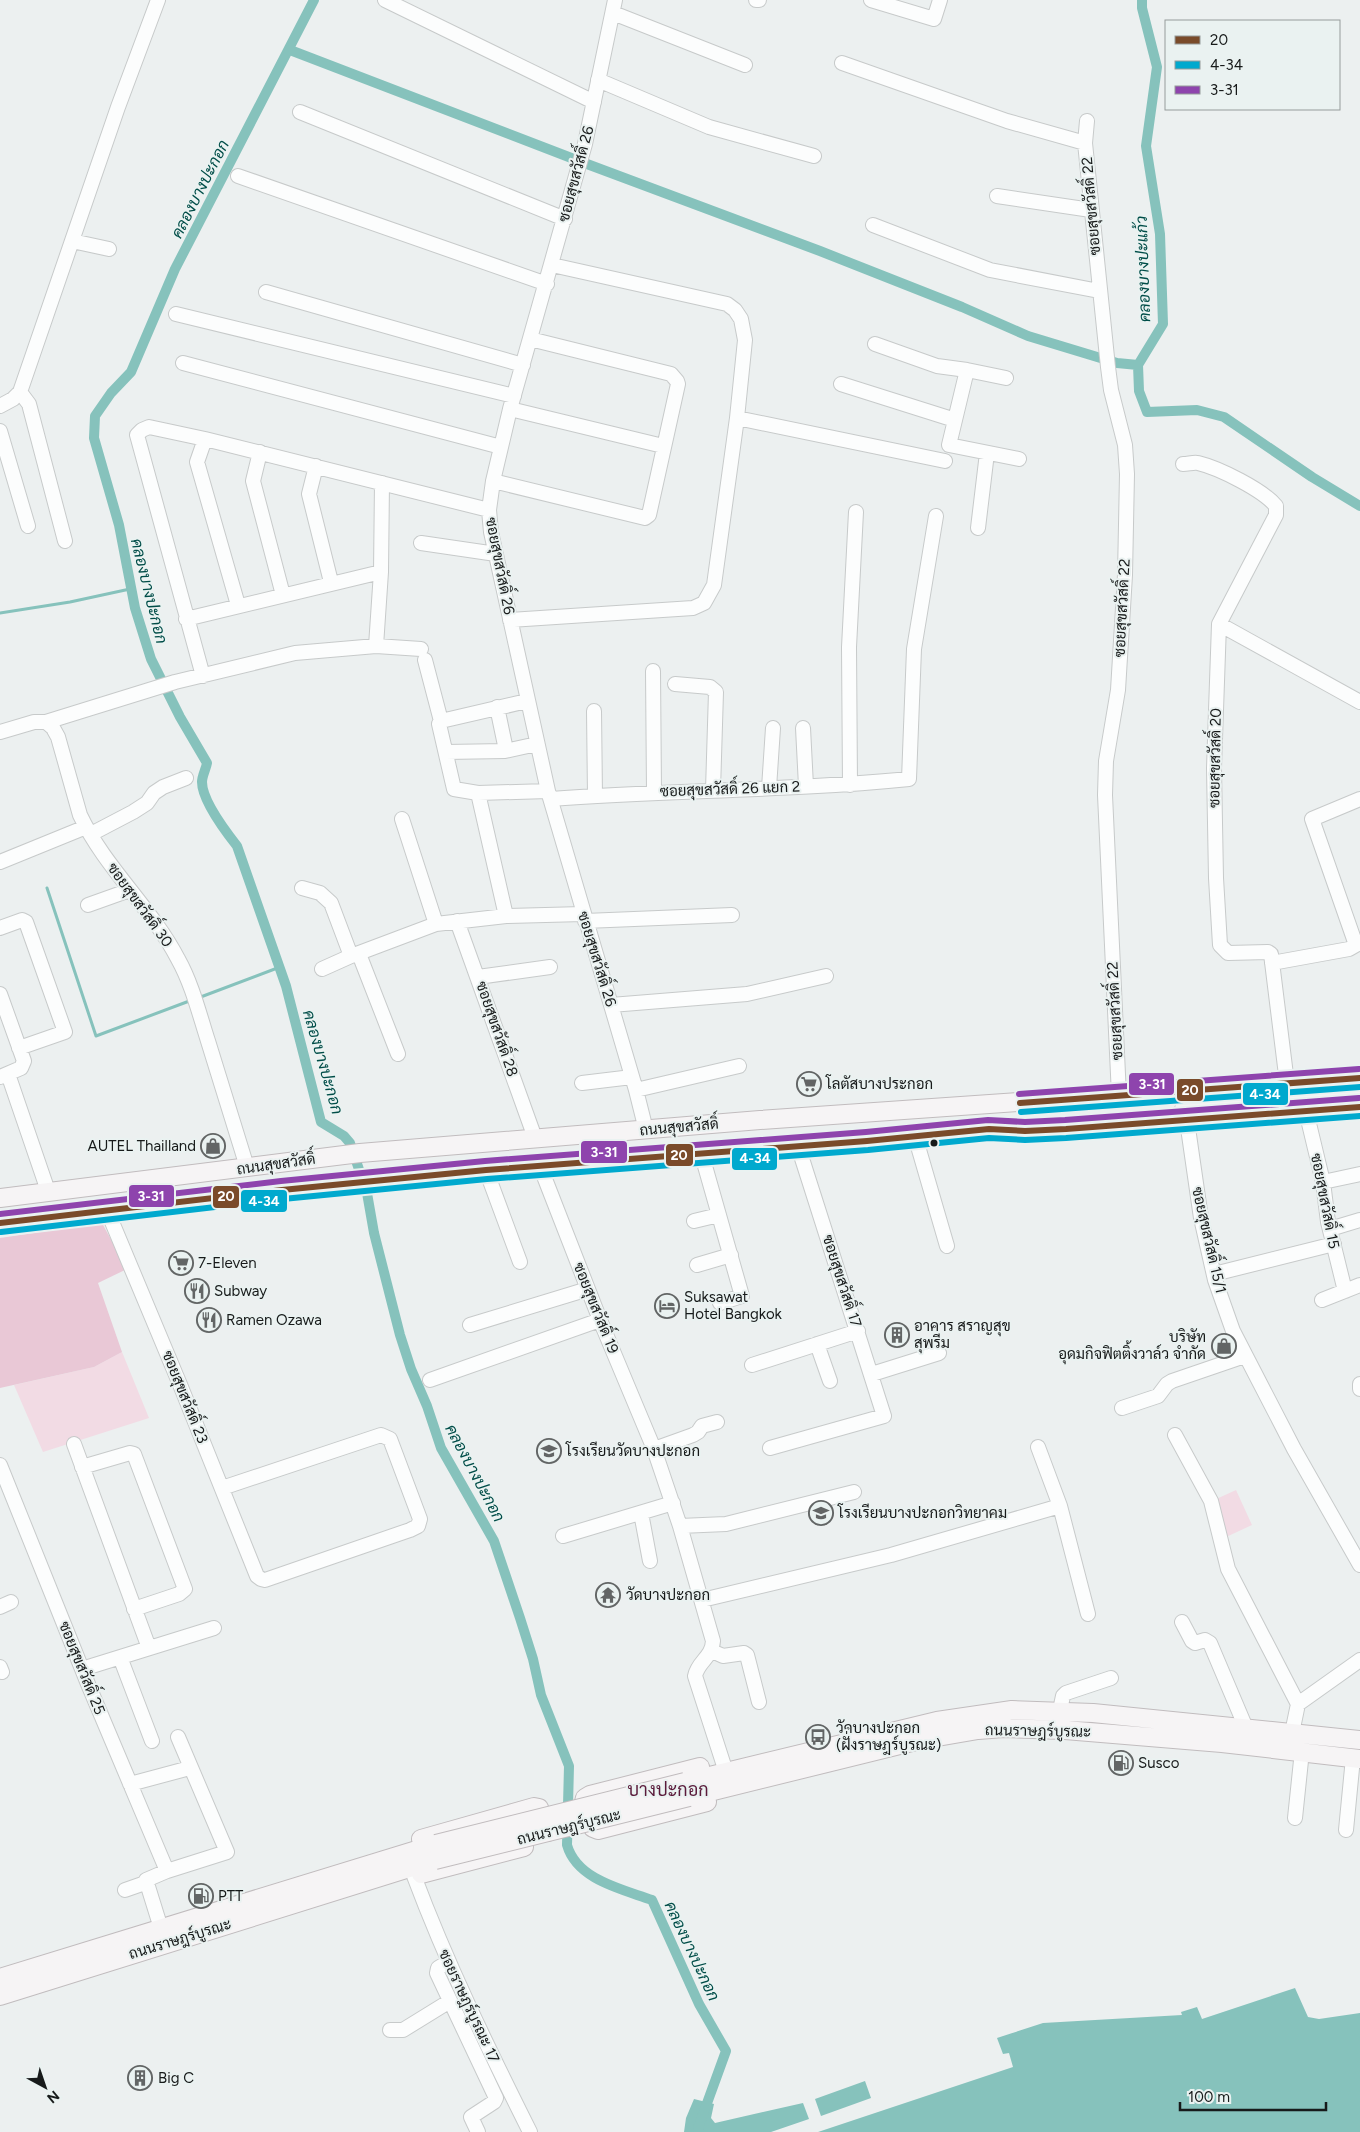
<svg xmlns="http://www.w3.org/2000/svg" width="1360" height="2132" viewBox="0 0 1360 2132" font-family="Figtree,Sarabun,sans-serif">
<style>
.green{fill:#f2dbe4}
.forest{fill:#e9c8d6}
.water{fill:#86c2bc}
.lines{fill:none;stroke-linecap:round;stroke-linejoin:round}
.stream{stroke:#86c2bc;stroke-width:3}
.canal{stroke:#86c2bc;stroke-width:10}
.minor-casing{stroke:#c7caca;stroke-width:16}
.major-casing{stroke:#c1bcbe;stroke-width:20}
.minor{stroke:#fcfdfd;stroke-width:14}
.major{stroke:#f6f4f5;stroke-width:18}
.major-bridge-casing{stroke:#c1bcbe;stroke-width:20;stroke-linecap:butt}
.major-bridge{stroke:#f6f4f5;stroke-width:18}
.bus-1-casing{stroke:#eaf2f1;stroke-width:10}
.bus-2-casing{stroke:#eaf2f1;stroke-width:10}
.bus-3-casing{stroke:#eaf2f1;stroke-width:10}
.bus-1{stroke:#7a4b2a;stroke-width:6}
.bus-2{stroke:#00a9ce;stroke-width:6}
.bus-3{stroke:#8e44ad;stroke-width:6}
.bus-dot{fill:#171a1a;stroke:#eaf2f1;stroke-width:2}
.labels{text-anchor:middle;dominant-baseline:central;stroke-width:4;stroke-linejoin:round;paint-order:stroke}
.street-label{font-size:15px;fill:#171a1a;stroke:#eaf2f1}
.poi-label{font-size:15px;fill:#171a1a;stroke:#eaf2f1;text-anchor:start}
.water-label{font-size:16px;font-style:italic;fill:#004d48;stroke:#eaf2f1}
.quarter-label{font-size:18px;fill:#5b1b3b;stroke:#eaf2f1}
.line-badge{stroke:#eaf2f1;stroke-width:2}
.badge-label{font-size:14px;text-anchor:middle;font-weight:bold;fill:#fff}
</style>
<rect width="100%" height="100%" fill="#ecf0f0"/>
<path class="green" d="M122,1352L149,1418L43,1452L14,1385L94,1367Z
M1236,1490L1252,1525L1224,1538L1212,1501Z"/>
<path class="forest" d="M102,1223L127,1269L98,1283L122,1352L94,1367L0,1388V1238Z"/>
<path class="water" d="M1295,1988L1308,2017L1319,2019L1360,2013V2132H818L1013,2067L1009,2053L1003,2054L997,2038L1043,2023L1182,2015L1181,2012L1197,2007L1202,2019Z
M865,2081L871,2098L821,2116L815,2099Z
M694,2099L714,2104L711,2118L715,2123L803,2103L809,2119L771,2132H684L686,2118Z"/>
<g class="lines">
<path class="stream" d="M0,613L70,602L130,589
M47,888L96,1036L192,1000
M198,998L280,967"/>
<path class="canal" d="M314,0L175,269L131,372L111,393L95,416L94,438L119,525L135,608L151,659L180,717L207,763C206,769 202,776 202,782C202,800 226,832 237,846L286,986L321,1122L344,1136L350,1143L367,1193L374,1233L400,1335L411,1369L427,1406L441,1448L494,1541L520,1618L533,1659L541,1695L569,1766L567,1845C577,1880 622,1889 652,1900L699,2004L726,2051L698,2128L699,2132
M1142,0V8L1157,67L1146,146L1160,234L1163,324L1138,365L1139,391L1147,412L1197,410L1224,417L1312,477L1360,506
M290,50L587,164L820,251L962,307L1028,336L1117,363L1138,365"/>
<defs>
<path id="minor" d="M385,0L594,102
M615,0L585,144L510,409L493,481L489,510L491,532L548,791L636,1090L646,1130
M756,0H759
M871,0L934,19L940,0
M613,13L745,65
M842,63L1007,121L1085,143
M598,80L709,127L814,156
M300,112L565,219
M1087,121L1085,143L1108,367L1111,390L1125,445L1127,474L1125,575L1118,690L1106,761L1105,795L1119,1096
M238,176L547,284
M997,196L1091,210
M873,225L990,270L1099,291
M72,241L109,249
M266,292L523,365
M176,314L514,396
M875,344L937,366L967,370L1006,378
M183,363L501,447
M967,370L949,445L1019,459
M841,384L955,420
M20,392L29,404L65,541
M0,406L13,399L20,392L118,107L158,0
M510,409L663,446
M737,418L945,461
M0,431L28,526
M205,439L197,462L238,605
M260,452L253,481L283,595
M1183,464C1188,464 1194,462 1198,463C1219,468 1263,490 1276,506V515L1219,624L1214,768L1216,878L1220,945L1228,953L1268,952L1271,954L1287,1083
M316,466L309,494L331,582
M493,481L645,518L649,515L678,384L677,381L671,374L530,339
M978,528L987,453
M421,543L496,554
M186,619L381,572
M510,620L693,608L704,603L714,585L737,418L745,340L741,319L735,310L727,304L552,265
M1219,624L1360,702
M376,646L381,572L382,483
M425,660L441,721L439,724L454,789L478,793L548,791
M653,671L654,792
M203,676L137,435L142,430L149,427L205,439L489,510
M675,684L710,687L716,692L713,790
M497,707L506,750
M594,711L595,796
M441,721L527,701
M46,722L175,682L295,653L376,646L421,649
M803,728L806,786
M0,732L34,722H46L53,728L58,737L80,815C105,868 151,907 178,959C192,984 199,1013 208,1041C221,1083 234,1125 247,1167
M446,752L505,751L537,744
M850,785L849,647L856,512
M769,788L773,728
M478,793L506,916
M551,799C670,790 790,791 909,779L914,649L936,516
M402,819L436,924
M91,834L133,812L147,803L154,793L163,787L186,778
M0,862L86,827
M302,888L320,893L331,903L351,956L436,924L506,916L583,914
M88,905L130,890
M457,921L535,1138
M585,921L732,915
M0,928L22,920L26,922L65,1032L19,1048
M359,954L398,1054
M1272,963L1349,949L1356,945L1312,819L1360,799
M322,969L351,956
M478,977L550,967
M0,994L24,1061L21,1068L0,1077
M611,1005L747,994L826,976
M8,1074L48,1191
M582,1083L632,1077
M636,1090L739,1066
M1306,1111L1323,1182L1328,1222L1345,1291
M1187,1121L1201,1218L1215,1280L1233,1331L1294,1449L1360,1565
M915,1136L947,1246
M701,1152L742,1296L720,1303
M540,1166L600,1320L654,1449L680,1526L713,1641C712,1658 698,1661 695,1676L726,1772
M486,1170L520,1262
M1323,1182L1360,1174
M107,1210L181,1387L257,1576L261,1579L265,1580L410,1530L418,1526L420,1519L390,1439L381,1435L222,1488
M694,1221L719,1215
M1330,1229L1360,1220
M697,1265L731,1255
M1214,1274L1334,1244
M1322,1300L1360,1285
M470,1325L588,1289
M817,1344L830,1381
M752,1365L858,1331
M872,1374L939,1353
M430,1380L600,1320
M1360,1384V1389
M1122,1408L1158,1396L1167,1384L1172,1381L1245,1356
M1175,1435L1211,1501L1228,1569L1298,1704
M74,1444L149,1648
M1038,1447L1060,1506L1088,1614
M770,1448L884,1416L798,1146
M654,1449L693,1435L698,1432L702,1426L717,1422
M0,1465L88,1684L167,1871
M82,1467L130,1453L134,1454L185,1589L179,1594L134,1609
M641,1513L650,1561
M680,1526L726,1524L854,1492
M563,1536L673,1503
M702,1600L891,1555L1060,1506
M0,1607L11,1602
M1182,1622L1192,1641L1195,1643L1205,1640L1210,1643L1246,1728
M712,1651L723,1656L744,1653L747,1655L759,1702
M120,1657L152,1741
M0,1667L2,1672
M82,1669L214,1628
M1060,1710L1063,1696L1066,1693L1111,1678
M1292,1733L1298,1704L1360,1660
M130,1784L186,1769
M1295,1818L1302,1751
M1346,1830L1353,1758
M414,1876C447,1964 488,2048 530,2132
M125,1890L145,1883
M164,1938L146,1880L167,1871L227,1852L178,1737
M448,1962L438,1968L437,1973L496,2098L494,2102L471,2117L478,2132
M390,2030H403L450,2001"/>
<path id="major" d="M1184,1109L1360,1094
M0,1198L360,1153L760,1120L1360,1078
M0,1223L282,1190L486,1170L653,1156L867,1141L989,1129L1025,1131L1066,1129L1360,1107
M700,1767L590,1795L585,1798L584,1802L593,1828L598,1830L707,1802
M685,1782L937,1721L1012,1710L1093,1713L1360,1740
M689,1797L920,1740L978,1730L1004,1728L1065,1730L1222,1743L1360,1759
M421,1839L534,1807L539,1808L548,1832
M421,1874L524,1847
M0,1978L436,1844
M0,1996L435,1860"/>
</defs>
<use href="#minor" class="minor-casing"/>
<use href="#major" class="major-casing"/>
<use href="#minor" class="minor"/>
<use href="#major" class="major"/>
<defs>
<path id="major-bridge" d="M436,1844L685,1782
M435,1860L689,1797"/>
</defs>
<use href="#major-bridge" class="major-bridge-casing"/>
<use href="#major-bridge" class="major-bridge"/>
<defs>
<path id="bus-1" d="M1020,1103L1360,1078
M0,1223L282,1190L486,1170L867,1141L989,1129L1025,1131L1066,1129L1360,1107"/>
<path id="bus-2" d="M1021,1112L1360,1087
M1,1232L283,1199L487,1179L868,1150L989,1138L1025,1140L1066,1138L1360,1116"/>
<path id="bus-3" d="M1019,1094L1359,1069
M0,1214L281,1181L485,1161L866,1132L988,1120L1025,1122L1065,1120L1359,1098"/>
</defs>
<use href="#bus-1" class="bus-1-casing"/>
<use href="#bus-2" class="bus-2-casing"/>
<use href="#bus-3" class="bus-3-casing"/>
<use href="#bus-1" class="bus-1"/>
<use href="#bus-2" class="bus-2"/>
<use href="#bus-3" class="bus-3"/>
</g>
<defs>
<symbol id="supermarket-ring" viewBox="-11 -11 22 22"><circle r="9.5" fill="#eaf2f1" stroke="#626565" stroke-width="1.5"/><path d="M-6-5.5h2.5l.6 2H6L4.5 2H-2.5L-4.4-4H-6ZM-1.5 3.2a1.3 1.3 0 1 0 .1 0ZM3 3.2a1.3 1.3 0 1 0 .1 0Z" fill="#626565"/></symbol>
<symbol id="shop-ring" viewBox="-11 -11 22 22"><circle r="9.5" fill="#eaf2f1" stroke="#626565" stroke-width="1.5"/><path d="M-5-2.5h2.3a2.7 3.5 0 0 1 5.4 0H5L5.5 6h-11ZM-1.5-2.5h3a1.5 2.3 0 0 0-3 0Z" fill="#626565"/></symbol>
<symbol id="restaurant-ring" viewBox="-11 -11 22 22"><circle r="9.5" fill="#eaf2f1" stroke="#626565" stroke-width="1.5"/><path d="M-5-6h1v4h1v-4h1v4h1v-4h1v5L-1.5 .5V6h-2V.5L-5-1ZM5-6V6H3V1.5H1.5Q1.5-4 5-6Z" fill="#626565"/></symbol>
<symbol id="hotel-ring" viewBox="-11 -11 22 22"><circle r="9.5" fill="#eaf2f1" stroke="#626565" stroke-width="1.5"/><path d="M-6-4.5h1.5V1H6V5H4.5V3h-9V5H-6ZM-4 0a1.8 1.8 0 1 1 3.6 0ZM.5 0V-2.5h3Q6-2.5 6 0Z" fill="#626565"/></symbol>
<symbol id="building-ring" viewBox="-11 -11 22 22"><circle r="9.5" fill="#eaf2f1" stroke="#626565" stroke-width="1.5"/><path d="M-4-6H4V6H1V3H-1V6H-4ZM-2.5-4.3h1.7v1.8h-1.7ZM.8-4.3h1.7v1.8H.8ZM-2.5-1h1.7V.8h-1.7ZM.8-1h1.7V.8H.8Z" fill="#626565"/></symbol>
<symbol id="school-ring" viewBox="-11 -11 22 22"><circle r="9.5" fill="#eaf2f1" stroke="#626565" stroke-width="1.5"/><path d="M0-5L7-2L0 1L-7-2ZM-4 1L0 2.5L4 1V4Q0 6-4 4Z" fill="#626565"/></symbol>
<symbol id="temple-ring" viewBox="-11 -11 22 22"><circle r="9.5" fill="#eaf2f1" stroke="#626565" stroke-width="1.5"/><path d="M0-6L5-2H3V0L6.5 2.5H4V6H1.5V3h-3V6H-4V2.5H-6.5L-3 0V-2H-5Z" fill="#626565"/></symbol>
<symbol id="bus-ring" viewBox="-11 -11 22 22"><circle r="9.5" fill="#eaf2f1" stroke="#626565" stroke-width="1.5"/><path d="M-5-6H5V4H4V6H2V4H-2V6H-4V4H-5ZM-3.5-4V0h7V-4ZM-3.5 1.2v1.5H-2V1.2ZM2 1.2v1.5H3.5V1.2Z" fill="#626565"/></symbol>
<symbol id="fuel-ring" viewBox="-11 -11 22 22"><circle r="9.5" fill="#eaf2f1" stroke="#626565" stroke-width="1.5"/><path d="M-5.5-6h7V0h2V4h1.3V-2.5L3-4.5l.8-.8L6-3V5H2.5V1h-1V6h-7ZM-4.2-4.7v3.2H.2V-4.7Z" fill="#626565"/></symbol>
</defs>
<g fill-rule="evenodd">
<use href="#supermarket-ring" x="795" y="1070" width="28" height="28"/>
<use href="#shop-ring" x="199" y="1132" width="28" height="28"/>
<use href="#supermarket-ring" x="167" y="1249" width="28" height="28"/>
<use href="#restaurant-ring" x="183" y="1277" width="28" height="28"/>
<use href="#hotel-ring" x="653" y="1292" width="28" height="28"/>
<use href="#restaurant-ring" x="195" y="1306" width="28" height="28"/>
<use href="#building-ring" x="883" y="1321" width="28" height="28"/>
<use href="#shop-ring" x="1210" y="1332" width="28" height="28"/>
<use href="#school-ring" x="535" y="1437" width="28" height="28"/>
<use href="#school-ring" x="807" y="1499" width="28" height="28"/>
<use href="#temple-ring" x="594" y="1581" width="28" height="28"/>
<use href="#bus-ring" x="804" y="1723" width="28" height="28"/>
<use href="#fuel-ring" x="1107" y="1749" width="28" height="28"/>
<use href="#fuel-ring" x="187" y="1882" width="28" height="28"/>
<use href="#building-ring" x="126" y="2064" width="28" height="28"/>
</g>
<circle class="bus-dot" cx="934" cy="1143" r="4.5"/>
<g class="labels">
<g class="street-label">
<text transform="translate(576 174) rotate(-75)">ซอยสุขสวัสดิ์ 26</text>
<text transform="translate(1091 206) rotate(-95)">ซอยสุขสวัสดิ์ 22</text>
<text transform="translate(500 566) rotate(79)">ซอยสุขสวัสดิ์ 26</text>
<text transform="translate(1122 608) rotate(-87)">ซอยสุขสวัสดิ์ 22</text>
<text transform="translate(1215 758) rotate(-89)">ซอยสุขสวัสดิ์ 20</text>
<text transform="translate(730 789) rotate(-2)">ซอยสุขสวัสดิ์ 26 แยก 2</text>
<text transform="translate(140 905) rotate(54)">ซอยสุขสวัสดิ์ 30</text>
<text transform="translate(597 959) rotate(73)">ซอยสุขสวัสดิ์ 26</text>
<text transform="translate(1115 1011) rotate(-93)">ซอยสุขสวัสดิ์ 22</text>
<text transform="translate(497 1029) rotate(71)">ซอยสุขสวัสดิ์ 28</text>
<text transform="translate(679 1127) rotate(-5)">ถนนสุขสวัสดิ์</text>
<text transform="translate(276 1164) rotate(-8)">ถนนสุขสวัสดิ์</text>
<text transform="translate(1325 1201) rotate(79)">ซอยสุขสวัสดิ์ 15</text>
<text transform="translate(1209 1240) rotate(77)">ซอยสุขสวัสดิ์ 15/1</text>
<text transform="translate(842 1281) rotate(72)">ซอยสุขสวัสดิ์ 17</text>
<text transform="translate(596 1308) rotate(68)">ซอยสุขสวัสดิ์ 19</text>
<text transform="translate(185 1397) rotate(68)">ซอยสุขสวัสดิ์ 23</text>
<text transform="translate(82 1668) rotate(68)">ซอยสุขสวัสดิ์ 25</text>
<text transform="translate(1038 1731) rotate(1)">ถนนราษฎร์บูรณะ</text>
<text transform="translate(569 1827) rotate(-14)">ถนนราษฎร์บูรณะ</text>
<text transform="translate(180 1939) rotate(-17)">ถนนราษฎร์บูรณะ</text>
<text transform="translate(469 2006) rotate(65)">ซอยราษฎร์บูรณะ 17</text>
</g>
<g class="poi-label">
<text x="826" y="1084">โลตัสบางประกอก</text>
<text x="196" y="1146" text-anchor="end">AUTEL Thailland</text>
<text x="198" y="1263">7-Eleven</text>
<text x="214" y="1291">Subway</text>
<text x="684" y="1297">Suksawat<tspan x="684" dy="17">Hotel Bangkok</tspan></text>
<text x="226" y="1320">Ramen Ozawa</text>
<text x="914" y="1326">อาคาร สราญสุข<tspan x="914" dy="17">สุพรีม</tspan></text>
<text x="1206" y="1337" text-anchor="end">บริษัท<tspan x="1206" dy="17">อุดมกิจฟิตติ้งวาล์ว จำกัด</tspan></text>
<text x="566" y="1451">โรงเรียนวัดบางปะกอก</text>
<text x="838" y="1513">โรงเรียนบางปะกอกวิทยาคม</text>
<text x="626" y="1595">วัดบางปะกอก</text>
<text x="836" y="1728">วัดบางปะกอก<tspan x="836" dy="17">(ฝั่งราษฎร์บูรณะ)</tspan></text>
<text x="1138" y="1763">Susco</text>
<text x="218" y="1896">PTT</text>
<text x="158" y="2078">Big C</text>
</g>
<g class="water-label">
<text transform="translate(200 189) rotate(-63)">คลองบางปะกอก</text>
<text transform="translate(1143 269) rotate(-92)">คลองบางปะแก้ว</text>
<text transform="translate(149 591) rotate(76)">คลองบางปะกอก</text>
<text transform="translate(323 1062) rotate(74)">คลองบางปะกอก</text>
<text transform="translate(475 1473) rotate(62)">คลองบางปะกอก</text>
<text transform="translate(692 1951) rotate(65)">คลองบางปะกอก</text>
</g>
<g class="quarter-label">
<text x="668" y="1790">บางปะกอก</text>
</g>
</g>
<g class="line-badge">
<rect x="1128" y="1072" width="47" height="24" rx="5" fill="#8e44ad"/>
<rect x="1176" y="1078" width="28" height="24" rx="5" fill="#7a4b2a"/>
<rect x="1242" y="1082" width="47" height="24" rx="5" fill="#00a9ce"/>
<rect x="580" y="1140" width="48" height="24" rx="5" fill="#8e44ad"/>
<rect x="665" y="1143" width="29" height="24" rx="5" fill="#7a4b2a"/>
<rect x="731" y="1147" width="47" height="24" rx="5" fill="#00a9ce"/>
<rect x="128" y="1184" width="47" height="24" rx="5" fill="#8e44ad"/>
<rect x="212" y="1185" width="28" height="24" rx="5" fill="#7a4b2a"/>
<rect x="240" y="1189" width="48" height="24" rx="5" fill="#00a9ce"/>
</g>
<g class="badge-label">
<text x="1152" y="1089">3-31</text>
<text x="1190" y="1095">20</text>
<text x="1265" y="1099">4-34</text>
<text x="604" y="1157">3-31</text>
<text x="679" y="1160">20</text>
<text x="755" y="1163">4-34</text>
<text x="151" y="1201">3-31</text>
<text x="226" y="1201">20</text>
<text x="264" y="1206">4-34</text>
</g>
<rect x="1165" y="20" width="175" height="90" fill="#eaf2f1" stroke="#969c9b"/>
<rect x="1175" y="36" width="25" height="8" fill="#7a4b2a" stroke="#969c9b"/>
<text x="1210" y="45" font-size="15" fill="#171a1a">20</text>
<rect x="1175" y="61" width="25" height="8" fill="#00a9ce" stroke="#969c9b"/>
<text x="1210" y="70" font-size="15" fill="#171a1a">4-34</text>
<rect x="1175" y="86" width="25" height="8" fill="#8e44ad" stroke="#969c9b"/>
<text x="1210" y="95" font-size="15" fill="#171a1a">3-31</text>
<g transform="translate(45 2087) rotate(140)" stroke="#eaf2f1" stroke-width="4" paint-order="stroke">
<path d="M0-4L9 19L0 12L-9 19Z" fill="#171a1a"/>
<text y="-8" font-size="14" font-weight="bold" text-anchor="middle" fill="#171a1a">N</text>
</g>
<path d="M1180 2102v8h146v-8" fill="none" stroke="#171a1a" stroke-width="2.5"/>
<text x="1188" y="2102" font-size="15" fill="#171a1a" stroke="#eaf2f1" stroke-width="4" paint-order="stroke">100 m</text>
</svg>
